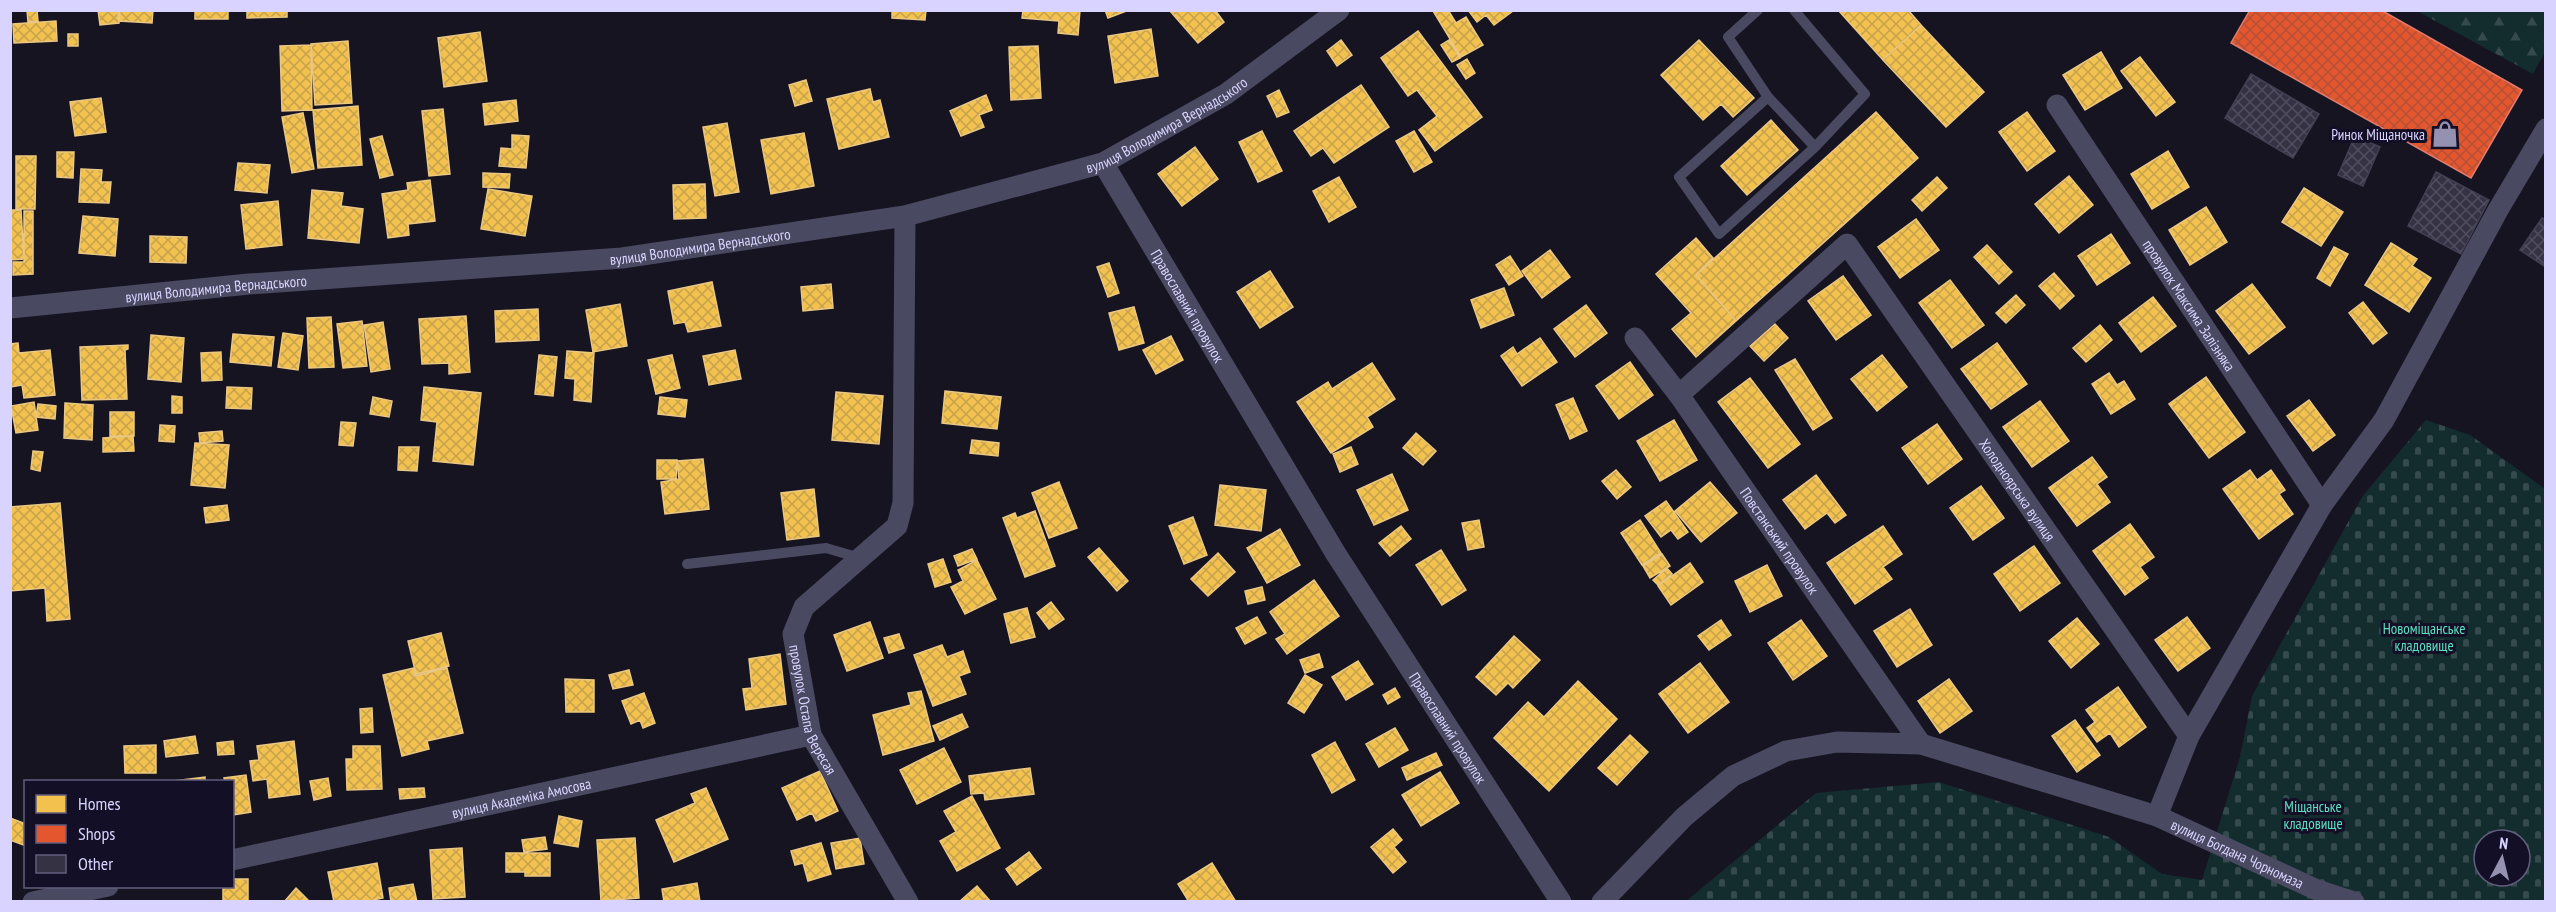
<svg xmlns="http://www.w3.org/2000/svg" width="2556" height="912" viewBox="0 0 2556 912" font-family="'PT Sans Narrow',sans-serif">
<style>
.forest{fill:url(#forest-firs)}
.cemetery{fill:url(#cemetery-stones);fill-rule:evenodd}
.homes{fill:url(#homes-cross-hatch);stroke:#eac783;stroke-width:1.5}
.shops{fill:url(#shops-cross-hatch);stroke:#e17c6d;stroke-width:1.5}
.building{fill:url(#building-cross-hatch);stroke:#433f54;stroke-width:1.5}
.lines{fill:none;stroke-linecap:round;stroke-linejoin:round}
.service{stroke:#4a4962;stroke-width:10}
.minor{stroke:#4a4962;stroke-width:21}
.labels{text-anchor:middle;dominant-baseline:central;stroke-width:6;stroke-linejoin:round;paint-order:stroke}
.street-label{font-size:15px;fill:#d9d4ff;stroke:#130f26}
.poi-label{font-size:15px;fill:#d9d4ff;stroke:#130f26;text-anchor:end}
.park-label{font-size:15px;fill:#5fe0c0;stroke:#130f26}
</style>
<defs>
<pattern id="forest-firs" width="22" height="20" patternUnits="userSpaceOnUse" patternTransform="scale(1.5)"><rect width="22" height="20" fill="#132c2d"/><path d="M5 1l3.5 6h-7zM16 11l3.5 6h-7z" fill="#354a4c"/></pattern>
<pattern id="cemetery-stones" width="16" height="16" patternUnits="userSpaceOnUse" patternTransform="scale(1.5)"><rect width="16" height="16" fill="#132c2d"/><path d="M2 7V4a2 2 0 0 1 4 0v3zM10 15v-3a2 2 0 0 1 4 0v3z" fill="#354a4c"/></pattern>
<pattern id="homes-cross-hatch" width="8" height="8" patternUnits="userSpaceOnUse" patternTransform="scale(1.5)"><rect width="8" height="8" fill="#f2c14e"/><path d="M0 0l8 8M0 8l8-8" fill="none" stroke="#c6a14e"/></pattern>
<pattern id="shops-cross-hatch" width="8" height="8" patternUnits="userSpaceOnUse" patternTransform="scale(1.5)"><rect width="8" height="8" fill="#e4572e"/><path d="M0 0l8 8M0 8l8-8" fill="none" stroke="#b35037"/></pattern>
<pattern id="building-cross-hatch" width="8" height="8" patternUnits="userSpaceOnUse" patternTransform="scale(1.5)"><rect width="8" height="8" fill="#343243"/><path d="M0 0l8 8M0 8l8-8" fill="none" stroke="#514f5f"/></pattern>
</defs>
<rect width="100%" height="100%" fill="#161421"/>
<path class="forest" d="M2417,11H2545V52L2533,74Z"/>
<path class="cemetery" d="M2426,420L2470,435L2545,489V901L1685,902L1816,793L1939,782L2109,837L2162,874L2202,880L2240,757L2252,696L2362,497ZM2484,840H2520V876H2484Z"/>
<path class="homes" d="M27,10H37L38,21L28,22Z
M98,10H118L119,23L100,25Z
M120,10H153L152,23L119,21Z
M195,10H228V19H195Z
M247,10H287V17L247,18Z
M892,10H926L925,20L892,18Z
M1023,10H1080L1078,35L1058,33L1059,21L1022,18Z
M1105,10H1129L1108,18Z
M1215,10L1224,22L1198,43L1170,11Z
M1448,10L1456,23L1466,17L1483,45L1461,57L1433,11Z
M1468,10H1512L1513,11L1494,25L1486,15L1477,22Z
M1838,10H1908L1921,25L1883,60Z
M56,21L57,41L14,43L13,24Z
M1921,25L1984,92L1946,127L1883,60Z
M1151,29L1158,76L1115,83L1108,36Z
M1418,31L1482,117L1435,151L1419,130L1437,116L1417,90L1408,96L1381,58Z
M480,32L487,81L444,87L438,38Z
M68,34H78V46H68Z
M1341,40L1352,55L1337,66L1327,51Z
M1449,40L1460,58L1452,62L1441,45Z
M1699,40L1754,98L1733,117L1721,104L1703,120L1661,75Z
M348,41L352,103L315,105L311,44Z
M311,45L312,110L282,111L280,46Z
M1038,46L1041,98L1011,100L1009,47Z
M2101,52L2122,88L2085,110L2063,75Z
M2140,57L2175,102L2156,116L2121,71Z
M1467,59L1475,73L1466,79L1457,65Z
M806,80L812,101L795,106L789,85Z
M1361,85L1389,127L1334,163L1323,148L1311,156L1294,131Z
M870,89L873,102L880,100L889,137L839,149L827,99Z
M1279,90L1289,112L1277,117L1267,96Z
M986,95L992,110L979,115L984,127L961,136L950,111Z
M101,98L106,132L75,136L70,102Z
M516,100L518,121L485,125L483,104Z
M358,106L362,165L318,168L313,110Z
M443,109L450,174L429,176L422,111Z
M1876,112L1918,158L1736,321L1696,275Z
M2027,112L2055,151L2027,171L1999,132Z
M303,113L314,169L292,173L282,117Z
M1771,120L1798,150L1747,195L1721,166Z
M727,123L739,192L715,196L703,127Z
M1262,131L1282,171L1258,182L1239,142Z
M1414,131L1432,162L1414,172L1396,141Z
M804,133L814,186L771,194L761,140Z
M512,135L529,136L526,168L499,166L501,148L512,149Z
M382,136L393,175L380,178L370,139Z
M1195,147L1218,179L1182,206L1158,174Z
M2168,151L2189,187L2152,209L2131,174Z
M57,152H74L73,178L57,177Z
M16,156H36L35,209H16Z
M238,163L270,165L267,193L235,190Z
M81,169L102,170L101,182H111L109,203L79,202Z
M483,173L510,174L509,188L483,187Z
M2069,176L2093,205L2059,233L2035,204Z
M1339,177L1356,207L1329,222L1313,191Z
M1937,177L1947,188L1922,211L1912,200Z
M430,180L435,221L408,224L409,235L388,238L382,194L408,190L407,183Z
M705,184L706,218L674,219L673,185Z
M2304,188L2343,212L2321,246L2282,222Z
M488,189L532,196L525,236L481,229Z
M312,190L343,193L341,206L363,209L359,243L308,238Z
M278,201L282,245L246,249L241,205Z
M2206,207L2227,242L2190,265L2169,230Z
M10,210H21L24,259L10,260Z
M24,211H33V274L13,275V262H24Z
M83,216L118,219L115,256L79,253Z
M1916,219L1939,250L1900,278L1878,247Z
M2111,234L2130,263L2097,285L2078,256Z
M150,236L187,237L186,263L150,262Z
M1696,238L1713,258L1696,275L1736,321L1696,357L1672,329L1691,313L1656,274Z
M2391,243L2417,259L2412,266L2431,278L2409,312L2365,285Z
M1987,245L2012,272L1999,284L1974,257Z
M2334,247L2348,254L2330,286L2317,278Z
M1550,250L1570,277L1542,298L1522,271Z
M1510,256L1523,276L1509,285L1496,265Z
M1109,263L1119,293L1108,297L1097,267Z
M1270,271L1293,307L1260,328L1237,292Z
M2054,273L2074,296L2060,309L2039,286Z
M1843,276L1871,315L1836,340L1808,301Z
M1950,280L1984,325L1952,348L1919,303Z
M712,282L721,326L688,332L685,322L674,324L668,291Z
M831,284L833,308L803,311L801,287Z
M2252,284L2285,327L2249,354L2216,311Z
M1504,288L1514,315L1481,328L1471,300Z
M2016,295L2025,305L2006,323L1996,313Z
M2153,297L2176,326L2141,352L2119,323Z
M2363,302L2387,333L2373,344L2349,313Z
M620,304L627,346L593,352L586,310Z
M1586,305L1607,333L1575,357L1554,329Z
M1134,307L1144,343L1119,350L1109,313Z
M538,309L539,340L496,342L495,311Z
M466,316L470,372L449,374V363L422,364L419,319Z
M331,317L334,367L309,368L307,318Z
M362,321L367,366L343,368L337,324Z
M383,322L390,369L371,372L364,325Z
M1775,324L1788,338L1764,361L1750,346Z
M2100,325L2112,340L2086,362L2073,348Z
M283,333L303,336L298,370L278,367Z
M233,334L274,337L271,366L230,362Z
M151,335L184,338L181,382L148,379Z
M1171,336L1183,360L1156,374L1143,350Z
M1540,338L1557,362L1522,386L1501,356L1513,347L1517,354Z
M18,343L19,353L50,350L55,395L24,398L22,385L10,387V344Z
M1997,343L2027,384L1991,409L1961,369Z
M128,345V349L125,350L127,399L82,400L80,347Z
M735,350L741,379L709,385L703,356Z
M567,351L594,353L591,402L574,400L575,379L565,378Z
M221,352L222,380L202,381L201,353Z
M539,355L557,357L553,396L535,394Z
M672,355L680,388L656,394L648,360Z
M1882,355L1907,387L1877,411L1851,379Z
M1795,359L1832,418L1813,430L1775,370Z
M1630,362L1653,395L1619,419L1596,386Z
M1372,363L1395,399L1367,417L1373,427L1331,453L1297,402L1328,382L1332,389Z
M2109,373L2117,385L2124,381L2135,399L2111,414L2092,384Z
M2206,377L2245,432L2209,458L2169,404Z
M1750,378L1800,444L1768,468L1718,402Z
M227,387L252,388L251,409L226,408Z
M424,387L481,393L473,465L433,461L437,422L421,420Z
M945,391L1001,397L997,429L942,423Z
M836,392L883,396L879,444L832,440Z
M172,396L182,397V413H172Z
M373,397L392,401L389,417L370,414Z
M660,397L687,400L685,417L658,414Z
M1573,398L1587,431L1570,439L1556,405Z
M2309,400L2335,435L2313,451L2287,416Z
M2040,401L2069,441L2032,467L2003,427Z
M34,402L38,430L16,433L11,406Z
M65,403L93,405L92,440L64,438Z
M38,404L56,406L55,419L36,417Z
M110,412H134V436H110Z
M1674,420L1697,460L1660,481L1637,441Z
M341,422L356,423L353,446L339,445Z
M1937,424L1962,459L1928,484L1902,448Z
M160,425L175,426L174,442L159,441Z
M222,431L223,441L200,443L199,433Z
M1416,433L1436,451L1423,465L1403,448Z
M133,436L134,451L103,452V438Z
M972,440L999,443L998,456L970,453Z
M195,443L229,445L225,488L191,485Z
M399,447H419L417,471L398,470Z
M1351,447L1358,464L1340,472L1333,454Z
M33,451L43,452L40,471L31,469Z
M2092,457L2107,477L2097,484L2110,502L2077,526L2049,488Z
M703,459L709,509L665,514L661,482L679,479L677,461Z
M657,460H677L676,479H657Z
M1616,470L1631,487L1617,499L1602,481Z
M2250,470L2257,480L2271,470L2285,490L2279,494L2293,514L2259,539L2223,489Z
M1392,474L1408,510L1374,525L1357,490Z
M1816,475L1846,515L1835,523L1827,513L1805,529L1783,500Z
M1059,482L1077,528L1049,538L1032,493Z
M1710,482L1737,513L1701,542L1675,511Z
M1220,485L1266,490L1261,531L1215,525Z
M1981,486L2004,518L1973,540L1950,508Z
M814,489L819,536L787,540L781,493Z
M1666,501L1688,532L1678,539L1671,530L1661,537L1645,516Z
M60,503L70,619L47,621L45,588L10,591V507Z
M227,505L229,520L206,523L204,508Z
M1035,511L1055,566L1025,577L1003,518L1015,513L1017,518Z
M1193,517L1207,555L1184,564L1169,526Z
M1479,520L1484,547L1468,550L1462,523Z
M1640,520L1661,553L1642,565L1621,533Z
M2130,524L2154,557L2140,567L2148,578L2125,595L2093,551Z
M1401,526L1411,539L1390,556L1379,543Z
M1883,526L1902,554L1883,567L1892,579L1855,604L1827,563Z
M1280,529L1300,565L1267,583L1247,548Z
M2034,546L2060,583L2020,611L1994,574Z
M1099,548L1128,581L1117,591L1088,557Z
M972,549L977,559L958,566L954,556Z
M1441,550L1466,590L1442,605L1416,565Z
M1218,553L1235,572L1208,596L1191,579Z
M1662,554L1670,566L1650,578L1643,566Z
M943,559L951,582L935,587L928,564Z
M977,560L996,599L965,614L951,587L963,581L958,570Z
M1690,563L1703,582L1671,605L1658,586Z
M1767,565L1782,596L1750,612L1735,581Z
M1667,568L1672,574L1658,585L1653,580Z
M1314,580L1339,616L1287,654L1276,639L1285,634L1270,612Z
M1262,587L1265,600L1248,604L1245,591Z
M1051,602L1064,619L1049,629L1037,613Z
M1027,608L1035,637L1011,643L1004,614Z
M1910,609L1932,645L1897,667L1874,631Z
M1257,617L1266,633L1245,644L1236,628Z
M2187,617L2210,648L2178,671L2155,640Z
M2077,618L2099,644L2071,668L2049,641Z
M1721,620L1731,635L1709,650L1698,636Z
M1801,620L1827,656L1793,680L1768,643Z
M870,622L883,658L847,671L834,635Z
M441,633L449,666L416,674L408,641Z
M899,634L904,648L889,653L884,638Z
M1514,636L1540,660L1513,688L1508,683L1496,695L1476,677Z
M942,645L947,657L963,651L970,672L959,676L966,694L933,706L914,655Z
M780,654L786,704L746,710L743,689L752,688L749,659Z
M1319,654L1323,667L1305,673L1300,660Z
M1358,661L1373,684L1346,700L1332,677Z
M1700,663L1729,702L1688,733L1659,694Z
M414,668L415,676L447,668L463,733L427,741L429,749L402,756L383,675Z
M629,670L633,685L613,689L609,675Z
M1305,675L1322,685L1304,713L1288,703Z
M565,679L594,680V712H566Z
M1949,679L1972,711L1940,733L1918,701Z
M1578,681L1617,719L1549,791L1494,738L1528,702L1544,717Z
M2118,687L2146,727L2119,747L2110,733L2097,742L2087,728L2095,722L2086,710Z
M1395,688L1400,697L1388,704L1383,695Z
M921,691L934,741L883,755L873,715L911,705L908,693Z
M644,693L655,723L643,728L640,720L631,724L622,701Z
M372,708L373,732L361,733L360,709Z
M962,714L968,727L940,740L933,726Z
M2075,720L2100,755L2077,772L2052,736Z
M1395,728L1408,750L1379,767L1366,744Z
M1630,735L1648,752L1617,785L1598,768Z
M195,736L198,753L166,757L164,741Z
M233,741L234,754L218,755L217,743Z
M294,741L300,794L269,798L267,779L253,781L250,761L259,760L257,746Z
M1335,742L1355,780L1332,793L1312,755Z
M156,745V773H125L124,746Z
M353,746H380L382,789L347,790L346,759H353Z
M944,748L961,782L917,804L900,770Z
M1436,753L1442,765L1407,780L1402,768Z
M1030,768L1034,794L985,800L984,793L971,794L969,776Z
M820,771L838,811L816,821L812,813L797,820L782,788Z
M1440,772L1459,803L1421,826L1402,795Z
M246,775L251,812L232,815V782H225L224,778Z
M205,777V782H165Z
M328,778L331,796L314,800L310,781Z
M424,788L425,797L400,799L399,789Z
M706,788L728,839L674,862L656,820L695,803L691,794Z
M972,796L1000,848L957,871L940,841L956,832L944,811Z
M559,816L582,821L578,847L554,843Z
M10,818L26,824V846L10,840Z
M1393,829L1402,840L1394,847L1406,862L1393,873L1371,847Z
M545,837L547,849L524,852L522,840Z
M635,838L639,898L601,901L597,840Z
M860,838L864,864L836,869L831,843Z
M821,843L831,874L808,881L803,863L795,865L791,851Z
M462,848L465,897L433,899L430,850Z
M1029,852L1041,868L1017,885L1006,869Z
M506,853H550V876H525V872H506Z
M377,863L383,898L364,902H334L328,872Z
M1212,863L1236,902H1189L1178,884Z
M232,879H248V902H223V886H232Z
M697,883L700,902H664L662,889Z
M413,884L417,902H391L389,888Z
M977,886L991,902H959Z
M296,888L310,902H284Z"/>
<path class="shops" d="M2250,10H2381L2522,90L2471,178L2231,43Z"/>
<path class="building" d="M2251,74L2319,114L2293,158L2225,118Z
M2355,136L2380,147L2363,186L2338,175Z
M2436,172L2489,200L2461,254L2408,226Z
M2542,218L2546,220L2544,266L2520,250Z"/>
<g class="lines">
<path class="service" d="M1758,10L1728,37L1768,97L1815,147L1719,234L1679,177L1768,97
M1794,10L1865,94L1815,147
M687,564L826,548L860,558"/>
<g class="minor">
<path id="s1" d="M2057,105L2322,505"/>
<path id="s2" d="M1103,163L1336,554L1561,902"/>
<path id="s3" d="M905,216L903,503L897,526L804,607L793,634L811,735L908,902"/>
<path id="s4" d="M10,308L249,284L622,258L905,216L1103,163L1226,94L1339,10"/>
<path id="s5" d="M1635,338L1679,395L1921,744"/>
<path id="s6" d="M1679,395L1847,244L2189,736"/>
<path d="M2157,816L2189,736L2322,505L2384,420L2498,210L2546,129"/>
<path id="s7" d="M232,860L811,735"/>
<path d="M33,902L108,886"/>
<path id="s8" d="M1602,902L1684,817L1733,776L1786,751L1837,742L1921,744L2157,816L2317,890L2354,902"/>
</g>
</g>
<defs>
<symbol id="shop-bare" viewBox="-9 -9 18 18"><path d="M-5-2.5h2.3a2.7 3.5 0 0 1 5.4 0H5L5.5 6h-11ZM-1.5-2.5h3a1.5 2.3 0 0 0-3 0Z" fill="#9591b1" stroke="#130f26" stroke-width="2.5" paint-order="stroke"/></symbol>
</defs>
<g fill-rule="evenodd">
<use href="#shop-bare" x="2426" y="115" width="38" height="38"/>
</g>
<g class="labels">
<g class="street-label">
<text stroke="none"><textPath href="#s4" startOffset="1179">вулиця Володимира Вернадського</textPath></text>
<text stroke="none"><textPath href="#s4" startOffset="693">вулиця Володимира Вернадського</textPath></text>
<text stroke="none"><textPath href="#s4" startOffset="207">вулиця Володимира Вернадського</textPath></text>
<text stroke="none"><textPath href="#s1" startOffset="240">провулок Максима Залізняка</textPath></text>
<text stroke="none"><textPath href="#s2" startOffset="166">Православний провулок</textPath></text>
<text stroke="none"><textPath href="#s6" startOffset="525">Холодноярська вулиця</textPath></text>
<text stroke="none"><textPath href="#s5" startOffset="249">Повстанський провулок</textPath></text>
<text stroke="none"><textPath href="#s3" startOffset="542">провулок Остапа Вересая</textPath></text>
<text stroke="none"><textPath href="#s2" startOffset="662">Православний провулок</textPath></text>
<text stroke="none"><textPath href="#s7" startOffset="296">вулиця Академіка Амосова</textPath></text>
<text stroke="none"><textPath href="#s8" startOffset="712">вулиця Богдана Чорномаза</textPath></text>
</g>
<g class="poi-label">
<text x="2425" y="134">Ринок Міщаночка</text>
</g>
<g class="park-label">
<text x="2424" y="628">Новоміщанське<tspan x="2424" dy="17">кладовище</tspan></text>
<text x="2313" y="806">Міщанське<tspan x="2313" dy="17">кладовище</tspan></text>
</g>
</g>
<rect width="2556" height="912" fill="none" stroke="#d9d4ff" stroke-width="24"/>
<rect x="24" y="780" width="210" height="108" fill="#130f26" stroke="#625e7d" stroke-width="1.5"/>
<rect x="36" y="795" width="30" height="18" fill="#f2c14e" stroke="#625e7d" stroke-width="1.5"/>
<text x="78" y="810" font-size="18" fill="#d9d4ff">Homes</text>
<rect x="36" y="825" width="30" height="18" fill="#e4572e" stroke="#625e7d" stroke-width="1.5"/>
<text x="78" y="840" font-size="18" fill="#d9d4ff">Shops</text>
<rect x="36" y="855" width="30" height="18" fill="#343243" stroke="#625e7d" stroke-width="1.5"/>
<text x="78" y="870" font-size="18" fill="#d9d4ff">Other</text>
<g transform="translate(2502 858) rotate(7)"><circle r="28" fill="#130f26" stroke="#625e7d" stroke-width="1.5"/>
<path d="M0-4.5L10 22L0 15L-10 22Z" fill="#9591b1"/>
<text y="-9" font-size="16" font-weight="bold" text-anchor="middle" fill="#d9d4ff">N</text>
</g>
</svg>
